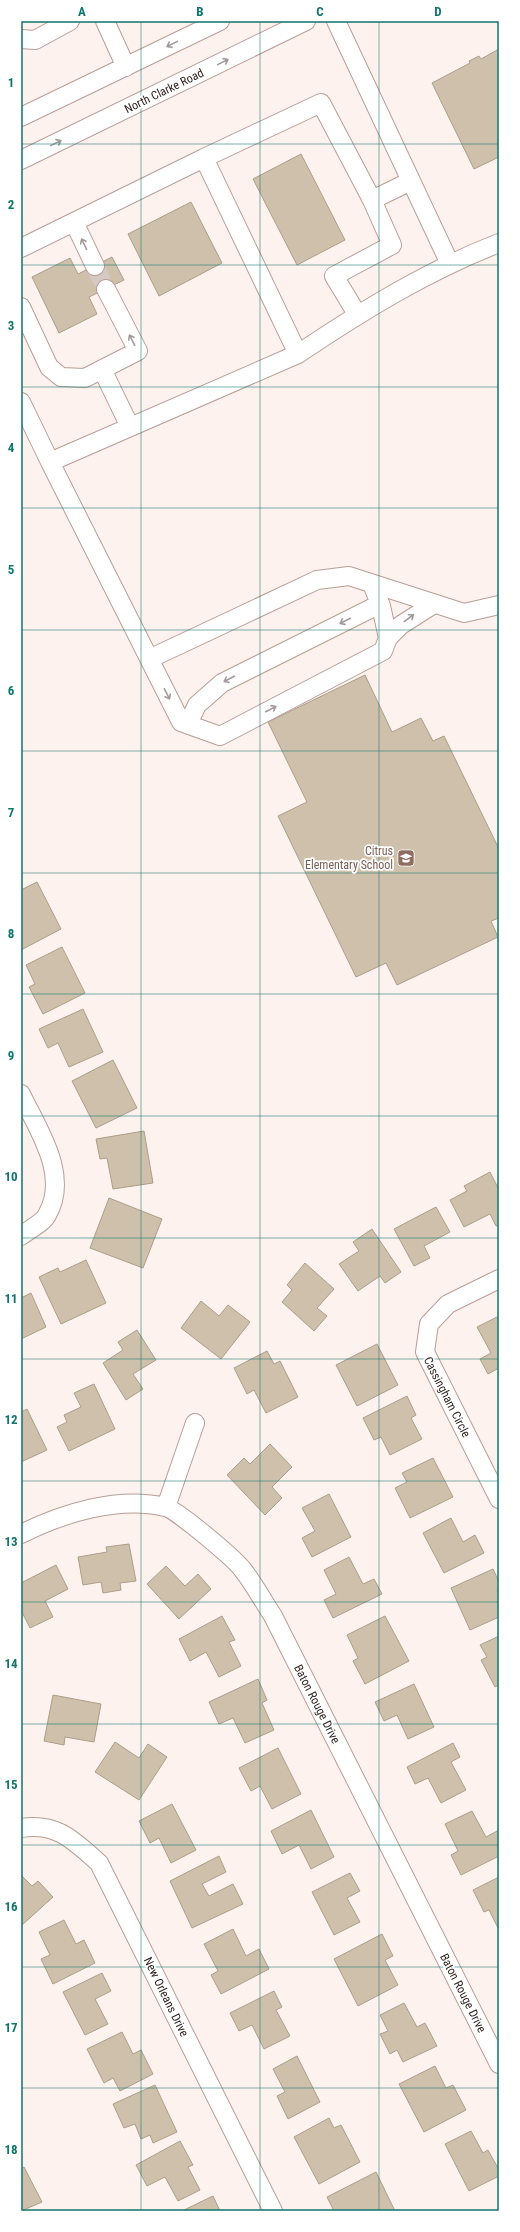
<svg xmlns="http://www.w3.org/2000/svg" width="520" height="2232" viewBox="0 0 520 2232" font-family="'Roboto Condensed',sans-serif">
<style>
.building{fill:#cec0aa;stroke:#ac9e89}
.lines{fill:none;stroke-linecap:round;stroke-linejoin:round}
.minor-tunnel{stroke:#d5c9c5;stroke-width:18;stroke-dasharray:18 9;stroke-linecap:butt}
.minor-casing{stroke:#b89e95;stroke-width:20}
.minor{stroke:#fff;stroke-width:18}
.oneway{stroke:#a19c9b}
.grid{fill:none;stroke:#0f766e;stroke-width:1;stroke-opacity:0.55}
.labels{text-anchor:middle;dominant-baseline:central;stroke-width:3.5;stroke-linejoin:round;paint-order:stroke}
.street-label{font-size:12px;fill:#2f2421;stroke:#fff}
.education-label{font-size:12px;fill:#785e54;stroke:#fff;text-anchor:end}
.neatline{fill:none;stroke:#0f766e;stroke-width:1.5}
.grid-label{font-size:13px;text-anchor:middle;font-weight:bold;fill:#0f766e}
</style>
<rect width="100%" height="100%" fill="#fef2ee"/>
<path class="building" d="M499,49V157L474,169L432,83L470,63L469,61L479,56L481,59Z
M301,154L345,240L297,265L253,179Z
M191,202L222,263L159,296L128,234Z
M112,257L124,280L89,297L97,314L59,333L32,277L70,258L78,274Z
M365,675L392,732L421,718L433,741L444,736L499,849V918L491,921L498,937L397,985L386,963L356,977L278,816L307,802L268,722Z
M37,882L61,929L21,950V890Z
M62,947L85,993L43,1014L29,987L35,984L26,965Z
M83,1009L103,1052L69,1067L58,1043L48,1048L39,1029Z
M113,1060L137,1108L96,1128L72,1081Z
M144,1131L153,1183L113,1189L107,1158L100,1159L96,1139Z
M490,1172L499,1190V1225L496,1226L490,1214L464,1227L450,1200L467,1191L464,1186Z
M109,1198L162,1219L143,1268L90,1248Z
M436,1207L450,1232L424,1246L430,1258L414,1266L394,1229Z
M372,1229L401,1272L385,1283L380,1276L358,1291L339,1264L359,1251L353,1242Z
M86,1260L106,1303L61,1324L39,1277L58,1268L60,1272Z
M305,1263L334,1289L317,1308L327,1316L314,1331L282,1302L292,1290L287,1285Z
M31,1293L46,1327L21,1339V1298Z
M201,1301L219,1316L228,1305L250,1322L221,1359L181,1328Z
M499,1316V1368L488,1374L480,1359L491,1353L477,1327Z
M137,1330L156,1360L133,1374L143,1389L126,1400L103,1363L123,1350L118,1342Z
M377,1344L398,1385L357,1406L336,1365Z
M267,1351L274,1364L280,1361L298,1397L266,1413L254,1390L247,1394L234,1368Z
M94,1384L115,1429L69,1451L57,1427L67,1422L64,1415L81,1407L74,1393Z
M407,1396L416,1415L411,1418L422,1439L390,1455L381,1437L374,1440L363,1418Z
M27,1409L47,1450L21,1462V1412Z
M270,1444L292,1467L272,1487L282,1498L265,1515L227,1475L244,1458L250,1464Z
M433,1458L453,1497L410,1518L395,1488L407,1482L402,1473Z
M329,1494L351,1537L312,1557L302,1538L315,1531L302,1508Z
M451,1518L463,1542L475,1535L484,1553L444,1573L423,1533Z
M129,1544L136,1581L120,1583L121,1590L103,1593L101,1582L83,1585L78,1557L107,1552L106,1547Z
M349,1557L363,1584L374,1579L382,1594L333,1618L324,1600L336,1594L324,1570Z
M56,1565L68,1589L45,1601L53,1617L30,1628L21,1610V1583Z
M166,1566L185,1586L198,1574L211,1589L179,1619L147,1584Z
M493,1569L499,1582V1589L497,1590L499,1594V1617L470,1630L451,1588Z
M222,1616L235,1640L229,1642L241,1666L219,1677L206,1652L190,1661L179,1639Z
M385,1616L409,1661L365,1684L353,1661L358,1658L347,1635Z
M499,1636V1685L495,1687L481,1660L487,1657L480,1645Z
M258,1679L267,1700L262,1703L274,1730L245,1743L233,1718L219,1724L209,1702Z
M414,1684L434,1727L408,1739L397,1715L384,1721L375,1702Z
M53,1695L101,1704L94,1742L65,1737L64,1745L44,1741Z
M115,1742L139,1758L148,1744L167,1757L139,1800L95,1772Z
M453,1743L460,1757L451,1762L466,1790L441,1803L428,1778L415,1784L407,1767Z
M278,1748L301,1794L272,1809L260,1786L251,1791L239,1768Z
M172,1804L196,1850L171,1863L159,1838L150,1843L139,1821Z
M311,1810L334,1857L311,1869L299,1845L282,1854L271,1831Z
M472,1811L486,1837L499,1830V1856L461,1875L451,1855L458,1851L445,1824Z
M219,1856L226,1872L202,1884L209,1896L233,1884L243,1904L192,1928L170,1881Z
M350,1873L360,1891L347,1898L360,1922L334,1935L312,1892Z
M21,1875L32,1886L38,1881L53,1897L21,1926Z
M499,1877V1930L489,1910L484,1912L473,1890Z
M64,1920L76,1944L84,1940L95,1963L53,1984L41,1959L50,1955L39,1932Z
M233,1929L246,1956L259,1949L269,1969L221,1994L211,1975L218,1971L204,1944Z
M382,1934L393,1956L385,1960L398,1985L358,2006L334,1959Z
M102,1973L111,1991L95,1999L108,2024L85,2035L63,1992Z
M274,1991L282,2007L276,2010L290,2036L264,2049L252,2025L239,2031L230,2013Z
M404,2003L417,2027L425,2023L437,2046L403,2062L397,2050L390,2054L380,2034L388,2031L380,2015Z
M122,2032L133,2054L141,2050L153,2074L120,2091L113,2078L104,2083L87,2049Z
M297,2056L320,2102L288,2119L277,2096L285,2092L273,2069Z
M435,2066L446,2088L453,2085L466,2110L424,2132L399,2084Z
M155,2085L177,2132L153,2143L150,2135L141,2139L135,2124L124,2128L113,2104Z
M329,2118L334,2128L341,2125L360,2162L319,2184L294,2137Z
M471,2131L483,2153L488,2150L499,2170V2176L469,2191L445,2144Z
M180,2141L193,2165L188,2167L200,2190L178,2201L165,2177L147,2186L136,2165Z
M24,2167L42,2202L21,2211V2169Z
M376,2172L395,2211H334L327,2197Z
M213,2196L220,2211H182Z"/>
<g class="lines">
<path class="minor-tunnel" d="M95,266L106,289"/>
<defs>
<path id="minor" d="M105,21L126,67
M336,21L450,264
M21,39L35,40L70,21
M21,117L220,21
M21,160L306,21
M411,181L372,200L321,103L204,158L298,354C362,311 427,271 499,243
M74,222L95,266
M21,248L204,158
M21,307L49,367L61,377L85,378L138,351L106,289
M357,314L334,276L392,245L372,200
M102,369L130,427
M21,402L50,462L298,354
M50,462L181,722L220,736L383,651L388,638L381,606L372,584
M388,638L401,625L434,604
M149,659L317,580L349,576L464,613L499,605
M188,724L197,705L222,683L380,604
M21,1094C38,1130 70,1175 47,1215C43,1223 28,1230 21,1236
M499,1279L448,1304L429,1324L425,1352L499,1499
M166,1507L195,1423
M21,1534C63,1513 118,1496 165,1507C176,1509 235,1559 243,1570C254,1584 263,1601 273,1616L499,2064
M21,1828C57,1822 74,1841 99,1863L273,2211"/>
</defs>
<use href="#minor" class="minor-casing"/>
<use href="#minor" class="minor"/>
</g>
<defs><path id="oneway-shaft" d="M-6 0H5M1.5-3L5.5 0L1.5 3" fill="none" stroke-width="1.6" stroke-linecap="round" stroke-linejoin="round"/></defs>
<g class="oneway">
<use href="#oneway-shaft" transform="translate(172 44) rotate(154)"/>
<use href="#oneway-shaft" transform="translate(223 62) rotate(-26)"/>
<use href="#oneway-shaft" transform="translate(56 143) rotate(-26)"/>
<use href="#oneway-shaft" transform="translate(84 244) rotate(-116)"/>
<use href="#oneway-shaft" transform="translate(132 340) rotate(-117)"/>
<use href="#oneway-shaft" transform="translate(409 618) rotate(-37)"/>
<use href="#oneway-shaft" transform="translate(345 621) rotate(153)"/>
<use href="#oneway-shaft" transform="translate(229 679) rotate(153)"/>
<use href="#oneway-shaft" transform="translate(167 694) rotate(63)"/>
<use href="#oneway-shaft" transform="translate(271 709) rotate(-27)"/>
</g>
<path class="grid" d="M141,21V2211M260,21V2211M379,21V2211M21,144H499M21,265H499M21,387H499M21,508H499M21,630H499M21,751H499M21,873H499M21,994H499M21,1116H499M21,1238H499M21,1359H499M21,1481H499M21,1602H499M21,1724H499M21,1845H499M21,1967H499M21,2088H499"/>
<defs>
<symbol id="school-square" viewBox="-11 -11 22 22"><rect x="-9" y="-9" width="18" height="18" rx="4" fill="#8d6e63" stroke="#fff"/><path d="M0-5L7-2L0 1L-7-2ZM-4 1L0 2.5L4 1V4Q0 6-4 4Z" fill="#fff"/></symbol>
</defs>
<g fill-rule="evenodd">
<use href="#school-square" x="396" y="848" width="20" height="20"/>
</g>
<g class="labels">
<g class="street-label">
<text transform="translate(164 91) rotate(-26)">North Clarke Road</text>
<text transform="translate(447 1397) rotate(63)">Cassingham Circle</text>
<text transform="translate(317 1704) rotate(63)">Baton Rouge Drive</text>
<text transform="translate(463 1993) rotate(63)">Baton Rouge Drive</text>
<text transform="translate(166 1997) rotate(64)">New Orleans Drive</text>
</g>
<g class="education-label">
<text x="393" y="851">Citrus<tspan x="393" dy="14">Elementary School</tspan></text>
</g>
</g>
<rect width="520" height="2232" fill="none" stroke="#ffffff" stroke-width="44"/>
<rect x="22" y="22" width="476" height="2188" class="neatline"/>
<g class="grid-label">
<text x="82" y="16">A</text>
<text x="200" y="16">B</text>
<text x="320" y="16">C</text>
<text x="438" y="16">D</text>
<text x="11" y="87">1</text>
<text x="11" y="209">2</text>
<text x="11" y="330">3</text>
<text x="11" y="452">4</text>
<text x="11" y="574">5</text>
<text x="11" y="695">6</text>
<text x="11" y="817">7</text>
<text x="11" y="938">8</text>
<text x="11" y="1060">9</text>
<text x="11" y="1181">10</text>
<text x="11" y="1303">11</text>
<text x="11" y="1424">12</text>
<text x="11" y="1546">13</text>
<text x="11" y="1668">14</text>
<text x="11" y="1789">15</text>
<text x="11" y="1911">16</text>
<text x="11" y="2032">17</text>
<text x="11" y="2154">18</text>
</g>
</svg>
